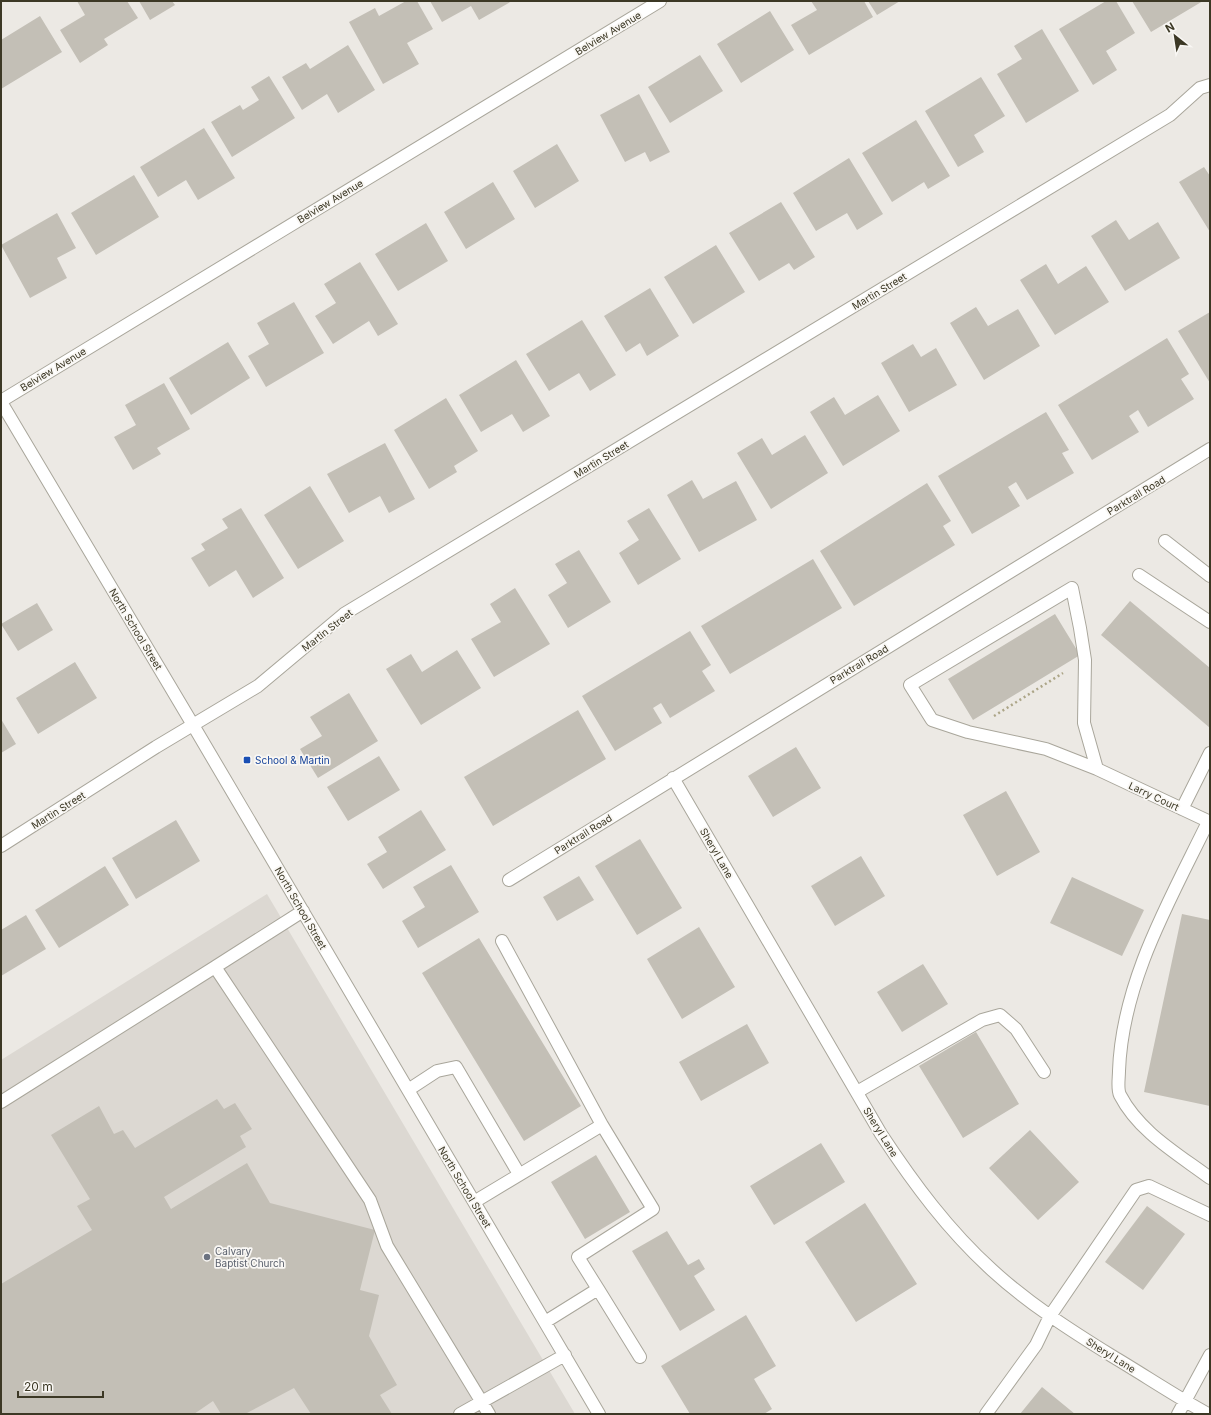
<svg xmlns="http://www.w3.org/2000/svg" width="1211" height="1415" viewBox="0 0 1211 1415" font-family="Inter,sans-serif">
<style>
.built{fill:#dcd8d2}
.building{fill:#c3bfb6}
.lines{fill:none;stroke-linecap:round;stroke-linejoin:round}
.minor-casing{stroke:#a9a69b;stroke-width:14}
.path{stroke:#aca587;stroke-width:2.5;stroke-dasharray:2 3;stroke-linecap:butt}
.minor{stroke:#fff;stroke-width:12}
.transit-dot{fill:#1a4fb4;stroke:#f9f7f4;stroke-width:1.5}
.worship-dot{fill:#6b7280;stroke:#f9f7f4;stroke-width:1.5}
.labels{text-anchor:middle;dominant-baseline:central;stroke-width:3.5;stroke-linejoin:round;paint-order:stroke}
.street-label{font-size:10px;fill:#3c3825;stroke:#f9f7f4}
.transit-label{font-size:10px;fill:#164399;stroke:#f9f7f4;text-anchor:start}
.worship-label{font-size:10px;fill:#5b616d;stroke:#f9f7f4;text-anchor:start}
</style>
<rect width="100%" height="100%" fill="#ece9e4"/>
<path class="built" d="M267,894L575,1414H1V1060Z"/>
<path class="building" d="M77,1H127L138,18L104,39L108,45L80,63L60,30L85,15Z
M139,1H172L175,5L150,20Z
M406,1H417L433,29L407,43L419,64L383,84L349,22L375,8L379,16Z
M430,1H512L479,20L471,6L442,22Z
M811,1H864L873,17L809,55L791,25L817,10Z
M868,1H900L877,15Z
M1106,1H1116L1135,33L1106,51L1117,70L1093,85L1059,29Z
M1132,1H1203L1151,32Z
M770,11L794,50L741,83L717,44Z
M40,16L62,52L1,89V40Z
M1042,29L1079,91L1026,123L997,74L1022,59L1014,46Z
M348,45L375,90L338,113L327,94L302,110L282,77L306,63L310,69Z
M700,55L723,91L670,123L648,87Z
M269,76L295,118L232,157L211,122L240,105L243,110L259,100L251,87Z
M981,77L1005,116L974,135L984,152L958,167L925,111Z
M639,94L670,152L650,162L645,152L625,162L600,115Z
M916,120L950,176L928,189L924,182L892,202L862,153Z
M204,128L235,178L198,200L186,180L158,197L140,167Z
M557,144L579,181L535,208L513,171Z
M849,158L883,214L857,230L847,213L816,231L793,193Z
M1204,167L1210,176V232L1179,182Z
M134,175L159,217L96,255L71,213Z
M493,182L515,219L466,249L444,212Z
M781,202L815,257L794,270L789,263L759,281L729,233Z
M57,213L76,248L57,258L67,278L30,298L1,245Z
M1116,220L1129,240L1158,222L1180,258L1125,291L1091,236Z
M426,223L448,261L398,291L375,254Z
M716,245L745,292L693,324L664,277Z
M360,262L398,324L378,336L369,321L333,344L315,316L336,303L324,284Z
M1046,264L1058,284L1086,266L1109,302L1055,335L1020,280Z
M650,288L679,336L647,356L640,343L626,352L604,316Z
M294,302L324,353L266,387L248,356L269,344L257,323Z
M976,307L988,326L1018,309L1040,346L984,380L950,323Z
M1210,312V383L1178,331Z
M582,320L616,375L590,391L579,373L549,391L526,354Z
M1167,338L1189,374L1181,379L1194,399L1148,427L1138,410L1129,416L1139,432L1092,460L1058,405Z
M228,342L250,378L191,415L169,378Z
M913,344L921,357L936,348L957,385L909,412L881,363Z
M516,360L550,416L523,432L512,414L481,432L459,395Z
M164,383L190,429L157,448L161,454L133,470L114,437L136,425L125,405Z
M878,395L900,431L843,466L810,412L834,397L845,415Z
M446,398L478,451L454,466L457,472L429,489L394,430Z
M1046,412L1069,450L1062,453L1074,473L1027,500L1016,482L1008,487L1020,506L972,534L938,476Z
M805,435L828,473L771,509L737,453L762,438L772,455Z
M385,443L415,499L389,513L380,496L349,513L327,474Z
M692,480L703,499L736,481L757,520L699,552L667,495Z
M927,483L951,521L943,526L955,545L854,606L820,551Z
M310,486L344,541L298,569L264,515Z
M241,508L284,578L253,598L236,570L209,587L191,558L205,550L201,544L228,528L222,519Z
M649,508L681,559L638,585L619,553L639,540L627,521Z
M579,550L611,602L568,628L548,595L567,583L555,564Z
M813,559L842,608L730,674L701,626Z
M515,588L550,644L494,677L471,639L501,622L490,604Z
M1130,601L1210,668V728L1101,635Z
M37,603L53,630L18,651L1,624Z
M1055,614L1080,655L973,720L948,679Z
M690,631L711,665L702,671L715,691L670,718L661,703L653,708L662,723L615,751L582,696Z
M457,650L481,688L421,725L386,669L411,654L422,672Z
M75,662L97,698L38,734L16,698Z
M349,693L378,741L318,778L300,749L322,736L310,717Z
M578,710L606,759L493,826L464,777Z
M1,719L16,744L1,753Z
M796,747L821,788L773,817L748,776Z
M379,756L400,790L348,821L327,787Z
M1006,791L1040,852L997,876L963,815Z
M421,810L446,850L383,889L367,864L387,852L378,837Z
M176,820L200,861L136,899L112,858Z
M640,839L682,908L637,935L595,866Z
M861,856L885,896L835,926L811,886Z
M451,865L479,912L418,948L402,921L425,907L413,887Z
M105,866L129,905L59,948L35,910Z
M579,876L594,900L557,921L543,897Z
M1072,877L1144,910L1122,956L1050,923Z
M1182,914L1210,920V1106L1144,1092Z
M26,915L46,949L1,976V930Z
M699,927L735,987L682,1019L647,959Z
M479,938L581,1106L524,1141L422,973Z
M923,964L948,1004L902,1032L877,992Z
M747,1024L769,1063L701,1101L679,1062Z
M976,1032L1019,1104L963,1138L919,1066Z
M217,1099L224,1109L235,1103L252,1129L240,1136L246,1147L164,1197L171,1209L247,1163L270,1203L375,1230L360,1290L379,1295L369,1336L397,1385L380,1395L392,1414H311L294,1388L245,1414H221L213,1401L194,1414H1V1284L92,1230L77,1206L90,1199L51,1135L99,1106L114,1134L123,1130L135,1148Z
M1030,1130L1079,1182L1038,1220L989,1168Z
M821,1143L845,1182L774,1225L750,1186Z
M596,1155L630,1212L585,1239L551,1182Z
M865,1203L917,1284L856,1322L805,1242Z
M1147,1206L1185,1234L1143,1290L1105,1262Z
M667,1231L688,1265L699,1259L705,1269L694,1276L715,1310L680,1331L632,1251Z
M746,1315L776,1366L754,1379L772,1409L764,1414H690L661,1366Z
M1042,1387L1075,1414H1020Z"/>
<g class="lines">
<defs>
<path id="minor" d="M1,401L660,1
M1,402L193,725L599,1414
M1165,541L1210,576
M1139,575L1210,622
M1097,769L1084,723L1085,660L1080,628L1072,588L910,685L932,720L968,732L1046,749L1097,769L1210,822
M673,778L881,1134C914,1184 948,1230 992,1270C1028,1303 1070,1330 1112,1356C1144,1375 1175,1396 1208,1414
M1182,809L1210,753
M1208,822C1170,900 1122,982 1119,1071C1119,1078 1117,1089 1120,1095C1139,1132 1178,1154 1210,1178
M1,846L156,747L258,686L344,614L1170,115L1200,88L1210,85
M509,880L1210,449
M215,967L303,911
M408,1090L437,1071L456,1067L519,1174
M857,1092L982,1020L1000,1015L1016,1029L1044,1072
M1,1102L215,967L370,1200L387,1246L489,1414
M474,1202L602,1125L502,941
M598,1289L578,1257L653,1209L602,1125
M545,1322L598,1289L640,1357
M460,1414L565,1355
M986,1414L1036,1345L1050,1316L1136,1190L1149,1186L1210,1215
M1178,1414L1210,1355"/>
</defs>
<use href="#minor" class="minor-casing"/>
<path class="path" d="M994,716L1063,673"/>
<use href="#minor" class="minor"/>
</g>
<rect class="transit-dot" x="243" y="756" width="8" height="8" rx="2"/>
<circle class="worship-dot" cx="207" cy="1257" r="4"/>
<g class="labels">
<g class="street-label">
<text transform="translate(608 33) rotate(-31)">Belview Avenue</text>
<text transform="translate(330 201) rotate(-31)">Belview Avenue</text>
<text transform="translate(879 291) rotate(-31)">Martin Street</text>
<text transform="translate(53 369) rotate(-31)">Belview Avenue</text>
<text transform="translate(601 459) rotate(-31)">Martin Street</text>
<text transform="translate(1136 495) rotate(-31)">Parktrail Road</text>
<text transform="translate(136 629) rotate(59)">North School Street</text>
<text transform="translate(327 630) rotate(-38)">Martin Street</text>
<text transform="translate(859 664) rotate(-31)">Parktrail Road</text>
<text transform="translate(1154 796) rotate(25)">Larry Court</text>
<text transform="translate(58 810) rotate(-32)">Martin Street</text>
<text transform="translate(583 834) rotate(-32)">Parktrail Road</text>
<text transform="translate(717 853) rotate(60)">Sheryl Lane</text>
<text transform="translate(301 908) rotate(60)">North School Street</text>
<text transform="translate(881 1132) rotate(58)">Sheryl Lane</text>
<text transform="translate(465 1187) rotate(59)">North School Street</text>
<text transform="translate(1111 1355) rotate(32)">Sheryl Lane</text>
</g>
<g class="transit-label">
<text x="255" y="760">School &amp; Martin</text>
</g>
<g class="worship-label">
<text x="215" y="1251">Calvary<tspan x="215" dy="12">Baptist Church</tspan></text>
</g>
</g>
<rect width="1211" height="1415" fill="none" stroke="#3c3825" stroke-width="4"/>
<g transform="translate(1175 36) rotate(330)" stroke="#f9f7f4" stroke-width="3" paint-order="stroke">
<path d="M0-3L7 15L0 10L-7 15Z" fill="#3c3825"/>
<text y="-6" font-size="11" font-weight="bold" text-anchor="middle" fill="#3c3825">N</text>
</g>
<path d="M18 1391v6h85v-6" fill="none" stroke="#3c3825" stroke-width="2"/>
<text x="24" y="1391" font-size="12" fill="#3c3825" stroke="#f9f7f4" stroke-width="3" paint-order="stroke">20 m</text>
</svg>
